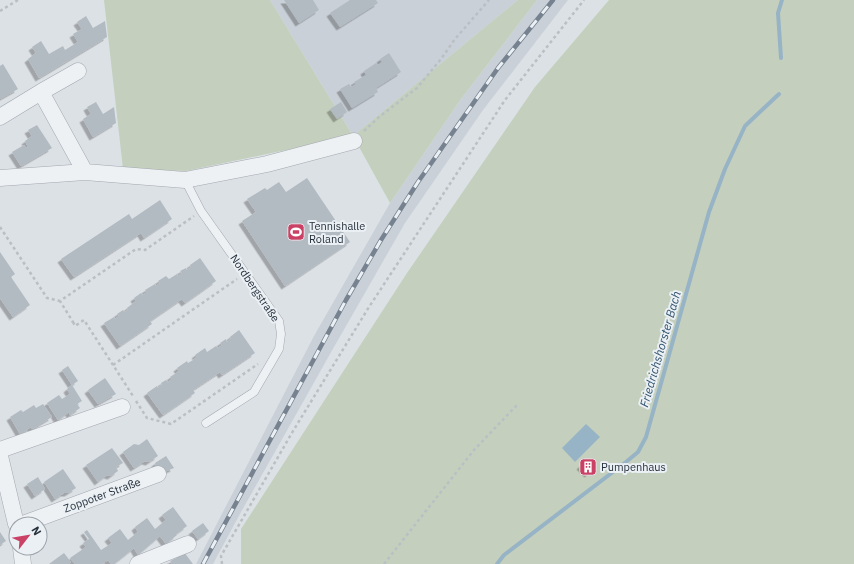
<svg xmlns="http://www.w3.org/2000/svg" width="854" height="564" viewBox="0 0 854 564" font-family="'IBM Plex Sans',sans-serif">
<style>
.built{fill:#cad0d8}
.green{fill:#c4d0bd}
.water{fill:#97b3c6}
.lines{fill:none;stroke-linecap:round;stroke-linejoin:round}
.stream{stroke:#97b3c6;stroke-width:4}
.building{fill:#b3bbc2;filter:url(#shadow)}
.lane-casing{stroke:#a2a8b0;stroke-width:9}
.street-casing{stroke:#a2a8b0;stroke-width:17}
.path{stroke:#babfc4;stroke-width:2.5;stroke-dasharray:3 3;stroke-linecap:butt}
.lane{stroke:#eef1f4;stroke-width:8}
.street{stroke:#eef1f4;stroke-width:16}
.rail-casing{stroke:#76828f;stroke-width:4.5}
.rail{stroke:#ebf0f4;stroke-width:3;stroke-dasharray:9;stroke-linecap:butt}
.labels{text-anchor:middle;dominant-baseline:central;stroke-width:4;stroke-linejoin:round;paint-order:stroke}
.poi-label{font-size:11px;fill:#26303c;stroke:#ebf0f4;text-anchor:start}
.street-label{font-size:11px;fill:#26303c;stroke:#ebf0f4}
.water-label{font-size:12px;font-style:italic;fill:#31536e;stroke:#ebf0f4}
</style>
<defs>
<filter id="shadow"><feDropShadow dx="-3.5" dy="3.5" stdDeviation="0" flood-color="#0004"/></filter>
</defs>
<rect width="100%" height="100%" fill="#dce1e6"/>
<path class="built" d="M270,0H518L353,136Z
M537,0H568L483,110L405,223L334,347L241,512L213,564H196L314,336L390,203L461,99Z"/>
<path class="green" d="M104,0H270L353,136L518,0H537L461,99L390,203L353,136L186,171L123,169Z
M609,0H854V564H241V529L407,273L535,87Z"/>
<path class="water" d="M586,424L600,437L575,462L562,448Z"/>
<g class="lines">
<path class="stream" d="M781,58L778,13L782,0
M497,564L504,555L626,462L638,452L646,437L709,212L725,169L745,126L779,94"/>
</g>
<path class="building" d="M284,0H313L319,10L299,23Z
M350,0H376L378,3L340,27L330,13Z
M86,16L93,28L105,21L107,37L39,78L28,59L36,53L32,47L41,41L49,54L63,46L65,50L78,42L73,34L82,29L77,22Z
M389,53L401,72L376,88L378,92L352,108L340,89L349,84L351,87L356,84L354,82L366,75L364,71L376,63L378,65L382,62L380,59Z
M3,64L18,89L0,99V66Z
M96,102L103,114L114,107L116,123L93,137L83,119L91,114L87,107Z
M341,102L347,112L337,119L330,109Z
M37,125L52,148L21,166L12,152L24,145L26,148L28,147L25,141L32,136L28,130Z
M307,178L350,242L285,286L242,221L256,212L247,199L265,188L267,190L279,182L286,192Z
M160,200L172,219L144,238L141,233L74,277L61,259L129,214L132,219Z
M0,252L15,274L11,277L30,305L13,317L0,298Z
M200,258L216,281L185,303L182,299L150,321L152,324L120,346L104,323L114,317L115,319L119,316L117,314L123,310L125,312L128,310L127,308L136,301L134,298L141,293L143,295L147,292L145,290L155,284L156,286L160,283L158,281L166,276L169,279L177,274L178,276L182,273L180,271L186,268L187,270L191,267L190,265Z
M239,330L255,353L222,375L220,372L193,390L195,393L163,415L147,393L157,386L158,388L162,385L161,383L166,380L168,382L172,379L170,377L179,371L177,368L187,361L188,363L193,360L197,357L195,355L205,348L207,352L216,346L218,348L222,345L220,343L226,339L227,342L231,339L230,337Z
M68,366L78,381L72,385L82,401L77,404L80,408L70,415L69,412L58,420L47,403L59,395L62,399L70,394L67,389L72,385L62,370Z
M105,378L116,394L98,404L88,390Z
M43,404L52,417L32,429L31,427L20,434L10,417L21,410L23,412L34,405L36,408Z
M147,439L158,456L149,462L145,461L134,468L123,452L134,444L139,445Z
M112,448L123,463L116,467L118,471L111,476L107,475L98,482L86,465Z
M166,456L174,468L159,474L155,463Z
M588,459L596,467L588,474L580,466Z
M63,469L76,488L68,493H64L55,499L44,482Z
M38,477L45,489L35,496L27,484Z
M173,507L187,526L176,534L177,535L166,544L160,536L138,555L134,548L114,564H111L108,560L102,564H75L70,558L86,547L83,543L89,539L84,532L87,530L101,550L112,543L108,538L120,529L128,540L138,532L135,527L147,518L155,529L166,520L162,515Z
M203,523L209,531L198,539L192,531Z
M0,532L6,541L0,545Z
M184,552L193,564H172L170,561L176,558Z
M64,553L71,562L69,564H49Z"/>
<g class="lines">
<defs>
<path id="lane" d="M185,180L201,211L279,321L281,334L279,349L254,392L206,423"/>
<path id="street" d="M78,71L41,92L85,172
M0,117L41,92
M0,178L85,172L185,180L267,164L354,141
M0,450L122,407
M0,456L16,524
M23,524L158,474
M21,548L23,564
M138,564L188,544"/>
</defs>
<use href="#lane" class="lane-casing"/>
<use href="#street" class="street-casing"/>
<path class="path" d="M0,11L18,0
M364,131L379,117L417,88L441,59L455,39L489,0
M0,227L47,298L60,301
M73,322L75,326L84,320L133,396
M72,323L73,322L60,301L136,249L145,250L194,216
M113,365L237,279
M136,401L147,418L171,424L258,364
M222,564L221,556L293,431L369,307L505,100L584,0
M384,564L474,450L517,405"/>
<use href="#lane" class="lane"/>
<use href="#street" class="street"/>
<defs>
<path id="rail" d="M203,564L346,300L381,240L418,182L498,68L553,0"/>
</defs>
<use href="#rail" class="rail-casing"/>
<use href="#rail" class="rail"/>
</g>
<defs>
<symbol id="stadium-square" viewBox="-11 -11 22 22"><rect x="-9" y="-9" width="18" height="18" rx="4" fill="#ca4165" stroke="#ebf0f4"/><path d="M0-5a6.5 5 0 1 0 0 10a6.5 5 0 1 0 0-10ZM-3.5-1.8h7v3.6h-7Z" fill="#fff"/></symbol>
<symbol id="building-square" viewBox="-11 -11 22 22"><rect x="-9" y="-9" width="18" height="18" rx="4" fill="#ca4165" stroke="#ebf0f4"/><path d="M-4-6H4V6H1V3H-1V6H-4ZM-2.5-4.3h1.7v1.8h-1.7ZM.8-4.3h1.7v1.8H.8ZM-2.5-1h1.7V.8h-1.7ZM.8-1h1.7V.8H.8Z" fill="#fff"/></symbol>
</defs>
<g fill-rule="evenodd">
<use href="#stadium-square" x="286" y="222" width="20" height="20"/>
<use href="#building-square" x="578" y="457" width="20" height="20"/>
</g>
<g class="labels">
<g class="poi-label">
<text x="309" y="226">Tennishalle<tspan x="309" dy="13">Roland</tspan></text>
<text x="601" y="467">Pumpenhaus</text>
</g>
<g class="street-label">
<text transform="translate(255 288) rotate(56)">Nordbergstraße</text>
<text transform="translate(102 495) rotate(-20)">Zoppoter Straße</text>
</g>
<g class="water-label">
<text transform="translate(660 349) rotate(-74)">Friedrichshorster Bach</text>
</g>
</g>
<g transform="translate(28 536) rotate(59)"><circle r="19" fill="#ebf0f4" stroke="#9ca3aa"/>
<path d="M0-3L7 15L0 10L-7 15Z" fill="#ca4165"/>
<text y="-6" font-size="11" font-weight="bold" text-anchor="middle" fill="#26303c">N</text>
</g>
</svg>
